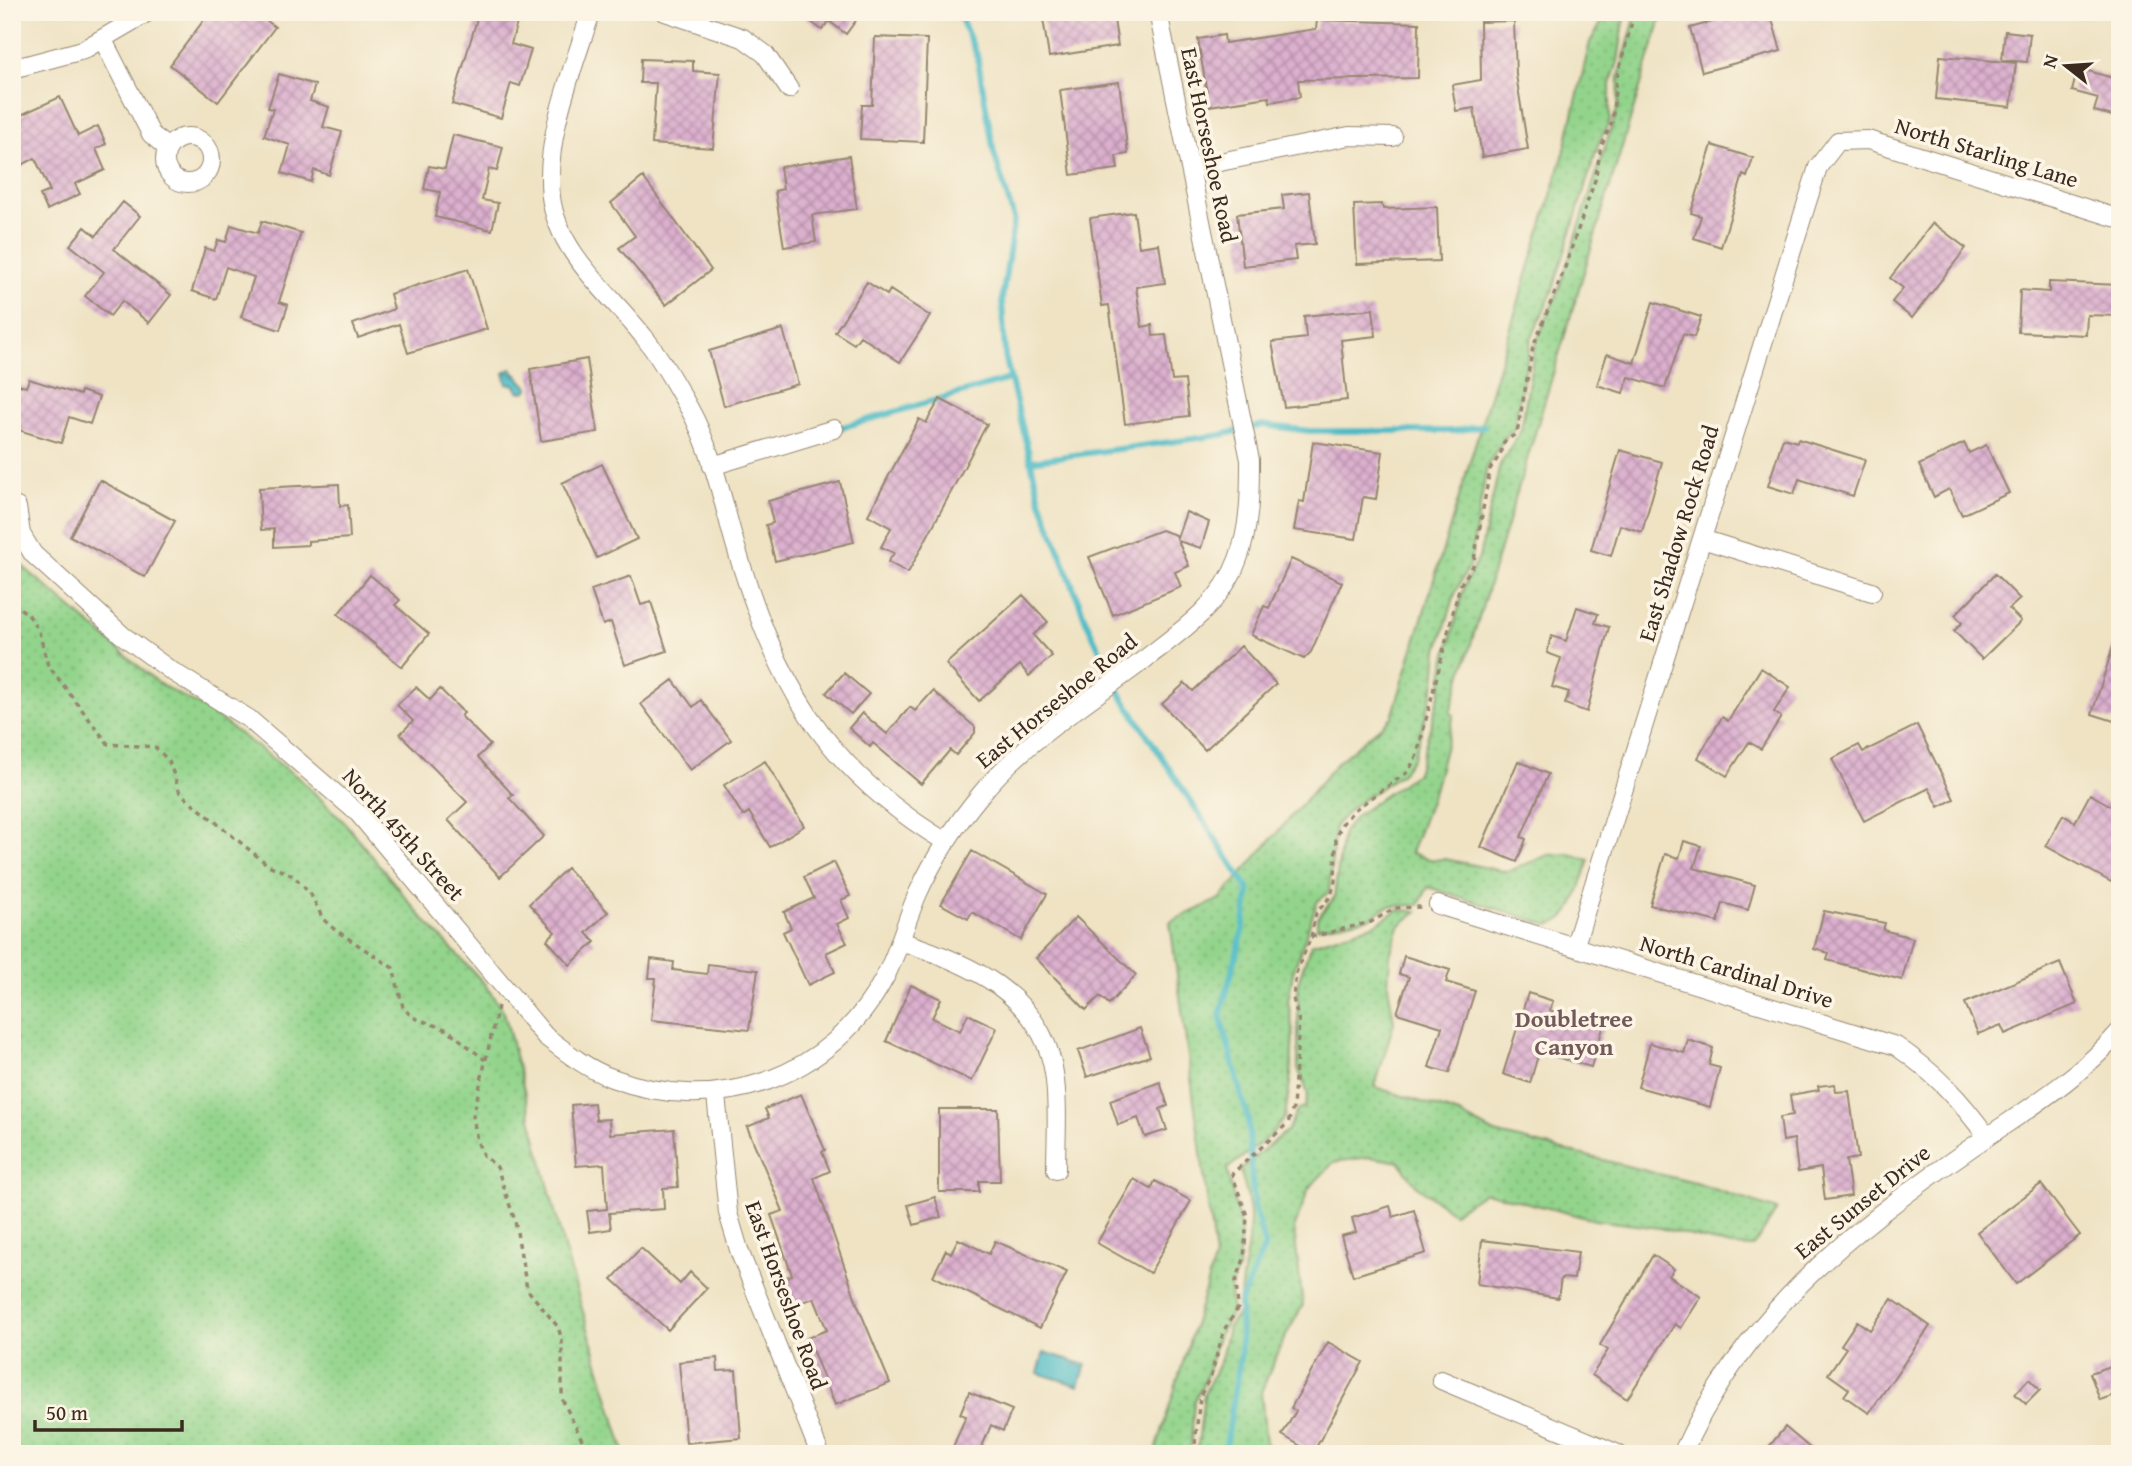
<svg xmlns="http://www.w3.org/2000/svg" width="2132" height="1466" viewBox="0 0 2132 1466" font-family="'Gentium Book Plus',serif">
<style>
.grass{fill:url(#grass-dots);stroke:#677f55;stroke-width:2}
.water{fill:url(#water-ripples);stroke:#447272;stroke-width:2}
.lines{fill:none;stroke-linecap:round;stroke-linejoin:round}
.stream{stroke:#4dbbc6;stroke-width:6}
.building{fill:url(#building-cross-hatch)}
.street-casing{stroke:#958671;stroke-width:20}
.path{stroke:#958671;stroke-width:3.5;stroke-dasharray:5 5;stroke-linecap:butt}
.street{stroke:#fff;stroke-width:18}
.labels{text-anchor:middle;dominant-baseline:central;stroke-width:7;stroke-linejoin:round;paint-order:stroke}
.street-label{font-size:23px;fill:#3b2a1e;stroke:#fcf5e5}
.neighbourhood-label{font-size:24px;font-weight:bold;fill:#73595c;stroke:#fcf5e5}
</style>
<defs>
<pattern id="grass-dots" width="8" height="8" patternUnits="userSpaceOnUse" patternTransform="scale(1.75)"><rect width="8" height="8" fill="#93d48c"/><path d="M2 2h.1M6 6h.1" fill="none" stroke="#80b678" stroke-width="1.8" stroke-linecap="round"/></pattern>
<pattern id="water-ripples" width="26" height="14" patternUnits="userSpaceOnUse" patternTransform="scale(1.75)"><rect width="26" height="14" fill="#4dbbc6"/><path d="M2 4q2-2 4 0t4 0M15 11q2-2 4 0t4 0" fill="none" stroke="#4198a0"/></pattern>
<pattern id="building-cross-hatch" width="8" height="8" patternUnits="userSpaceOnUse" patternTransform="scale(1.75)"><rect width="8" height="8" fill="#dcb0cf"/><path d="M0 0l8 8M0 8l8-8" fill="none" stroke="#b48fa7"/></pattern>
</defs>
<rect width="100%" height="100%" fill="#fcf5e5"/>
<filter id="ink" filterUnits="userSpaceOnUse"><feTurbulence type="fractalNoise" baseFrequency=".0143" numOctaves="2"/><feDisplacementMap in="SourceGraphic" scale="14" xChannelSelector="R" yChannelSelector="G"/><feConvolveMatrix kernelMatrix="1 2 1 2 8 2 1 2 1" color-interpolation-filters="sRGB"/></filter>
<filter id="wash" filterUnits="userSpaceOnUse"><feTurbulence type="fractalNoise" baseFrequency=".00686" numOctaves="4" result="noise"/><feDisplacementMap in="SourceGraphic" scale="28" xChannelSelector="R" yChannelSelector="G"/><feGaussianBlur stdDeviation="1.57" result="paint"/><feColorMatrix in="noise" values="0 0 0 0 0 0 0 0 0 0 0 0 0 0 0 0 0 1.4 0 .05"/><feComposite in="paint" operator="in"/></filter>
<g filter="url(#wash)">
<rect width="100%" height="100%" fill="#efe3c4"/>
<path class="grass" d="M1608,12L1625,14L1618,62L1610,84V121L1599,142L1553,290L1531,339L1514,429L1504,439L1487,466L1470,564L1456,591L1438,650L1435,683L1414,756L1402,773L1352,807L1335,826L1329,892L1317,902L1293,973L1288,1001L1293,1031L1291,1075L1285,1117L1270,1136L1227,1169L1241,1230L1238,1269L1230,1290L1232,1312L1218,1337L1205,1381L1194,1402L1190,1454H1155L1215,1257L1170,922L1220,899L1338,762L1392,717L1564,153L1590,42Z
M1632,12H1663L1450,713L1454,715L1434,790L1411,853L1433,860L1445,859L1507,872L1548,855L1570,854L1589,860C1580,884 1577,918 1549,925L1428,887L1419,905L1388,906L1370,918L1317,928V918L1334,898L1343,832L1357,815L1417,773L1441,690L1446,657L1465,583L1479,558L1500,465L1521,430L1535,345L1559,289L1618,107L1619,77L1634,22Z
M12,557L158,683L210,712L300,779L345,823L420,915L483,982L504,1012L565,1251L625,1454H12Z
M1397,910L1417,911L1399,926L1390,955L1388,985L1394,1022L1375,1087L1459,1114L1495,1133L1699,1184L1777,1210L1753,1247L1731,1246L1660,1228L1595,1220L1485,1192L1453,1213L1417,1186L1399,1162L1370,1157L1334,1162L1309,1188L1294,1229L1303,1305L1282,1343L1261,1392L1267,1454H1197L1204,1394L1221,1359L1228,1327L1240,1311C1238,1280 1250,1250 1250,1218C1250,1202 1244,1184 1240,1169L1288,1130L1297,1110L1305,1107L1308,1094L1298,1068V982L1311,944L1376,924Z"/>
<path class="water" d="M511,369L529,388L525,392L518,391L514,384H507L504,373Z
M1044,1352L1086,1365L1079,1386L1038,1373Z"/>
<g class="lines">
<path class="stream" d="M958,12L977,55L994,153L1014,219L1002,299L1005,356L1040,499L1086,621L1121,695L1249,890L1243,931L1220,1015L1248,1119L1254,1207L1265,1246L1240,1303L1241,1351L1225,1454
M836,429L1009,379
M1030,461L1221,435L1263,425L1309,431H1454L1484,426"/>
</g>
<g id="blocks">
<path class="building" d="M210,12H256L275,27L218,102L170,65Z
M479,12H520L511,44L531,50L520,86L511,83L501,118L452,104Z
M798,12H862L846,34L829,21L822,30Z
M1042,12H1097V16L1113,13L1118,46L1049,57Z
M1748,12H1770L1781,51L1702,72L1690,28Z
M1317,20L1419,23L1418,78L1298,80L1300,97L1270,102L1269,97L1209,106L1198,39L1224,35L1225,43L1316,29Z
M1514,21L1516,75L1528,149L1482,157L1474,108L1456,111L1452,85L1481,80L1480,22Z
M2005,31L2030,34L2027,62L2002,60Z
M875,37L927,39L923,142L860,139L862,105H872Z
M1940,56L2016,63L2011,107L1936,99Z
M641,59L693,61V71L720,73L713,148L652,144L656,83H640Z
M2078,68L2120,80V118L2094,111L2098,98L2072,91Z
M279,74L315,85L310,101L329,107L323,127L342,132L329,175L314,170L311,182L282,173L290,145L264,136L273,109L268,108Z
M1119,82L1128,154L1116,156L1118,169L1071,175L1060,90Z
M60,97L78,136L98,126L106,144L96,149L105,170L75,184L80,194L47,210L40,195L50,191L35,158L22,165L12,143V119Z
M453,135L503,147L497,171L489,169L482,200L498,203L492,230L435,217L440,192L424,189L429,166L445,169Z
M1712,145L1753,158L1747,177L1743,175L1721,247L1694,238L1701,216L1691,213Z
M849,156L857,209L812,215L816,242L784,247L775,191L783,189L780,167Z
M643,177L711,270L666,305L619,248L635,236L611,203Z
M1309,192L1315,244L1294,246L1296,260L1243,266L1237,214L1284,209L1282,195Z
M123,202L140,216L114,249L171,295L149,323L122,301L110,316L85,296L104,272L70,245L85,227L96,236Z
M1382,204L1383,209L1437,207L1439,261L1357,264L1354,205Z
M1134,212L1139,247L1159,244L1165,283L1136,287L1142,327L1152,325L1153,336L1166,335L1172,381L1185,380L1189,416L1125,424L1109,305L1102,306L1090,218Z
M262,221L301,233L279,302L288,305L280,330L241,317L254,277L226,267L216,299L192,291L205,248L214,251L218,240L226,242L231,225L258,233Z
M1933,223L1966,248L1912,318L1892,302L1903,288L1890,278Z
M468,269L487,329L408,353L399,324L358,338L353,324L394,309L390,294Z
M867,282L887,295L890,290L930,316L900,362L860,336L854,344L835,332Z
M2049,282L2120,285V316L2087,315L2086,335L2018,332L2020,290L2049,292Z
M1653,302L1701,317L1694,337L1683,334L1665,388L1629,377L1623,393L1597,385L1607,354L1634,363Z
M1373,309L1376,336L1341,340L1347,400L1284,407L1272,342L1306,338L1304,316Z
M783,329L798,384L724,406L709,351Z
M587,359L598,432L541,441L530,369Z
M29,379L80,395L81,391L99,397L90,424L69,417L61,443L12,428V383L26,387Z
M940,399L987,424L908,573L888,562L894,553L881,547L891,528L868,515L919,419L926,423Z
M1783,438L1797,442L1798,439L1865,460L1853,496L1799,479L1794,494L1768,486Z
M1313,442L1383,452L1376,499L1363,497L1356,539L1294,530L1299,501L1304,502Z
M1964,443L1969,453L1986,445L2009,493L1962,515L1949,489L1934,497L1919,465Z
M1620,450L1662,462L1642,532L1620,525L1611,556L1591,550Z
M602,464L637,539L597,558L562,483Z
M100,480L175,521L145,577L70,536Z
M840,482L854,542L775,561L766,525L773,523L768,501Z
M339,484L340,506L348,505L350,538L308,541V545L274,547V529L261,530L259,488Z
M1186,512L1209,522L1201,548L1178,541L1189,566L1175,572L1181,587L1113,615L1089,557L1161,530L1176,535L1177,538Z
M1291,559L1342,582L1311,652L1304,659L1251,635L1264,606L1269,608Z
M1995,574L2020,599L2009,609L2021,621L1982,659L1954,631L1962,623L1955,615Z
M370,575L400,600L395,605L429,634L402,667L338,614Z
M631,576L641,605L651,602L667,651L625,665L611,622L603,625L591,590Z
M1023,595L1048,622L1033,635L1052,656L1029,676L1020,665L979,701L946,664Z
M1577,607L1598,614L1595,623L1609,627L1587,712L1565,704L1569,692L1552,687L1561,658L1547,653L1552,636L1566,641Z
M2116,637L2120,638V723L2092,714Z
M1241,646L1276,684L1205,750L1162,704L1185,683L1193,691Z
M1761,668L1790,687L1774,712L1781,717L1761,749L1749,742L1727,776L1698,758L1722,717L1728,721Z
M844,673L869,694L851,714L826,693Z
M673,680L693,707L701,700L731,740L690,770L641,704Z
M416,687L430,700L440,689L464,713L461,716L490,745L478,757L513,795L509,798L544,836L500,877L448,820L467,802L400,734L413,721L397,705Z
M933,691L975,727V733L956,755L950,750L921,784L873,743L870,747L849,728L862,713L887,734L910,707L915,711Z
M1917,725L1954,799L1939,807L1929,788L1864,821L1832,759L1859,745L1863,752Z
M765,761L804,826L770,847L749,812L743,816L724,785Z
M1518,761L1548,774L1521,837L1526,839L1517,862L1481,847Z
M2090,794L2120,811V865L2111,882L2046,846L2063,815L2075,822Z
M1684,841L1701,846L1694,868L1755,885L1748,910L1723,903L1718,922L1650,905L1665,854L1679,858Z
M972,851L1047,894L1021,940L972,912L968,919L941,904Z
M834,862L850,896L841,900L849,918L837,924L847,943L826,953L835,972L808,985L783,932L791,928L784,912L814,898L804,877Z
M567,868L608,912L586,933L595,942L570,965L547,940L555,932L529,904Z
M1824,911L1885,923L1883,930L1913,938L1902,980L1827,960L1829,953L1814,949Z
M1076,917L1136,975L1109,1004L1100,996L1086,1010L1036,958Z
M1404,956L1450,970L1446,982L1475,991L1449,1073L1429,1067L1442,1027L1397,1013L1409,977L1399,974Z
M651,959L674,962L673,970L707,974L708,964L758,970L749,1030L651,1020L656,978H649Z
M2060,963L2077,1004L2005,1034L2001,1025L1978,1034L1965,1003Z
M911,985L941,999L932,1018L960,1031L968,1014L997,1028L972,1081L886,1041Z
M1528,993L1553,1001L1550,1011L1603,1028L1591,1067L1539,1052L1530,1083L1503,1074Z
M1140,1028L1150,1056L1087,1077L1078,1051Z
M1688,1040L1713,1048L1709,1065L1720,1068L1710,1107L1638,1087L1650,1043L1684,1053Z
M1160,1082L1168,1106L1160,1109L1167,1130L1145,1137L1138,1118L1118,1125L1110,1100Z
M1835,1084L1836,1092L1849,1091L1858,1158L1846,1160L1851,1196L1825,1200L1821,1168L1798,1172L1794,1139L1783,1141L1780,1117L1793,1115L1790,1095L1819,1090L1818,1086Z
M801,1094L825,1150L822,1152L830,1171L814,1178L858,1306L890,1383L835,1405L807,1338L827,1330L814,1298L793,1305L784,1278L792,1275L771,1215L783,1211L747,1127L769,1118L765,1109Z
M594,1103L596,1120L609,1119L610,1134L674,1129L678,1187L663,1188L664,1209L609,1213L611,1229L590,1232L587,1211L607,1209L604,1164L576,1166L571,1105Z
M939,1109H998L1000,1181H979V1192H939Z
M1134,1179L1151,1189L1155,1181L1191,1201L1150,1273L1097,1243Z
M2041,1184L2080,1235L2016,1284L1977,1232Z
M935,1197L941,1217L914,1225L908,1205Z
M1390,1206L1393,1217L1414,1210L1426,1253L1353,1276L1341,1236L1356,1232L1352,1218Z
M958,1239L989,1254L995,1241L1067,1272L1040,1328L933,1276L946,1250L951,1253Z
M1482,1240L1578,1252L1574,1279L1561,1278L1558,1298L1477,1284Z
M641,1248L680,1284L690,1272L707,1288L668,1330L612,1279Z
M1653,1255L1674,1269L1669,1276L1701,1297L1681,1328L1675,1324L1627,1399L1592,1375L1608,1350L1600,1345Z
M1892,1299L1930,1326L1869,1413L1844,1396L1849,1389L1828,1374L1846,1348L1841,1345L1857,1321L1870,1330Z
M1328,1342L1363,1362L1313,1453L1282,1435L1296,1411L1291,1408Z
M717,1358L718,1371L736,1370L741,1438L686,1443L679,1362Z
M2120,1363V1393L2100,1400L2090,1373Z
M2029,1379L2040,1390L2026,1404L2015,1394Z
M969,1392L1012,1410L1003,1431L991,1425L979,1454H950L966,1416L960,1414Z
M1785,1427L1817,1454H1763Z"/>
</g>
</g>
<g filter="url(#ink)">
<use href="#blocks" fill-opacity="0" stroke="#958671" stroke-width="2"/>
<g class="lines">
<defs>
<path id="street" d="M591,12C573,70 544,137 551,197C558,254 611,294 644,337C662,359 675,384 689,408C712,449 722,499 735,544C775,679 821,767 946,842
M665,12L743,38L765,54L789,89
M103,40L151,134L168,149
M12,69L83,50L148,12
M165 160a23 23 0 1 1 46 0a23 23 0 1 1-46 0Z
M1190,168L1349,136L1393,137
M712,466L834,429
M17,507L21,534L33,554L122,635L170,670L249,719L359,814L545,1036C566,1052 587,1069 612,1078C718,1118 832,1078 885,977C899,950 906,920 918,893C934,858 956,824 981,794C1025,740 1090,701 1145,659C1180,632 1222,604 1238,559C1250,527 1250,493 1250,460L1158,12
M1702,539L1872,592
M1438,905L1896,1046C1934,1072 1961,1100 1987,1137
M900,941C967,962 1042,994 1054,1073C1059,1105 1056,1138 1056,1170
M1575,945L1818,167L1838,141L1868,140L2120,219
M716,1095L728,1213L740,1253L820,1454
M1441,1380L1618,1454
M1682,1454C1744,1317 1845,1235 1965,1152C2019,1114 2077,1081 2120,1031"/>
</defs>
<use href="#street" class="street-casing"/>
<path class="path" d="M12,603L28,614L39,632L48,665L108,744L155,747L169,761L180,793L268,865L294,876L311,895L323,919L334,929L393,968L403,1007L412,1017L448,1030L485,1060
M1311,937L1371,922L1395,908L1422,907
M498,1006L473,1116L477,1141L483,1155L497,1167L515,1221L527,1289L558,1327L562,1340V1399L589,1454
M1194,1454L1200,1396L1211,1375L1224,1330L1238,1308L1236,1281L1244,1259L1247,1216L1232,1174L1288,1123L1293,1108L1299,1022L1293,998L1296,973L1311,937L1316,913L1331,896L1335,881L1336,837L1342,824L1354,810L1408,772L1417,755L1460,585L1473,566L1490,469L1500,455L1504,442L1517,433L1533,347L1564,270L1595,180L1601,147L1612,122L1616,80L1632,22L1629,12"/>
<use href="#street" class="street"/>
</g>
</g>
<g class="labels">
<g class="street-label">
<text transform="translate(1210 145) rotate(78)">East Horseshoe Road</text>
<text transform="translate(1987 152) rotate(17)">North Starling Lane</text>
<text transform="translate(1678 533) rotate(-73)">East Shadow Rock Road</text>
<text transform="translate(1056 700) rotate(-39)">East Horseshoe Road</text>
<text transform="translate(404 834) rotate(48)">North 45th Street</text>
<text transform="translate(1737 971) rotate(17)">North Cardinal Drive</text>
<text transform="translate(1862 1201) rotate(-39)">East Sunset Drive</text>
<text transform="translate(787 1295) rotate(70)">East Horseshoe Road</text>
</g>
<g class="neighbourhood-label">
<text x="1574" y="1018">Doubletree<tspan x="1574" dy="28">Canyon</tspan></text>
</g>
</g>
<rect width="2132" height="1466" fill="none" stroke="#fcf5e5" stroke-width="42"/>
<g transform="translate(2066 66) rotate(287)" stroke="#fcf5e5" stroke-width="5" paint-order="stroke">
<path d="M0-5L12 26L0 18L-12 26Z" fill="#3b2a1e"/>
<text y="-10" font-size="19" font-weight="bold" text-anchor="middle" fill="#3b2a1e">N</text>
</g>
<path d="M35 1420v10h147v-10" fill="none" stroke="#3b2a1e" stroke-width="3.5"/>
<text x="46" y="1420" font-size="21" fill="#3b2a1e" stroke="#fcf5e5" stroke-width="5" paint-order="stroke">50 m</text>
</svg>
